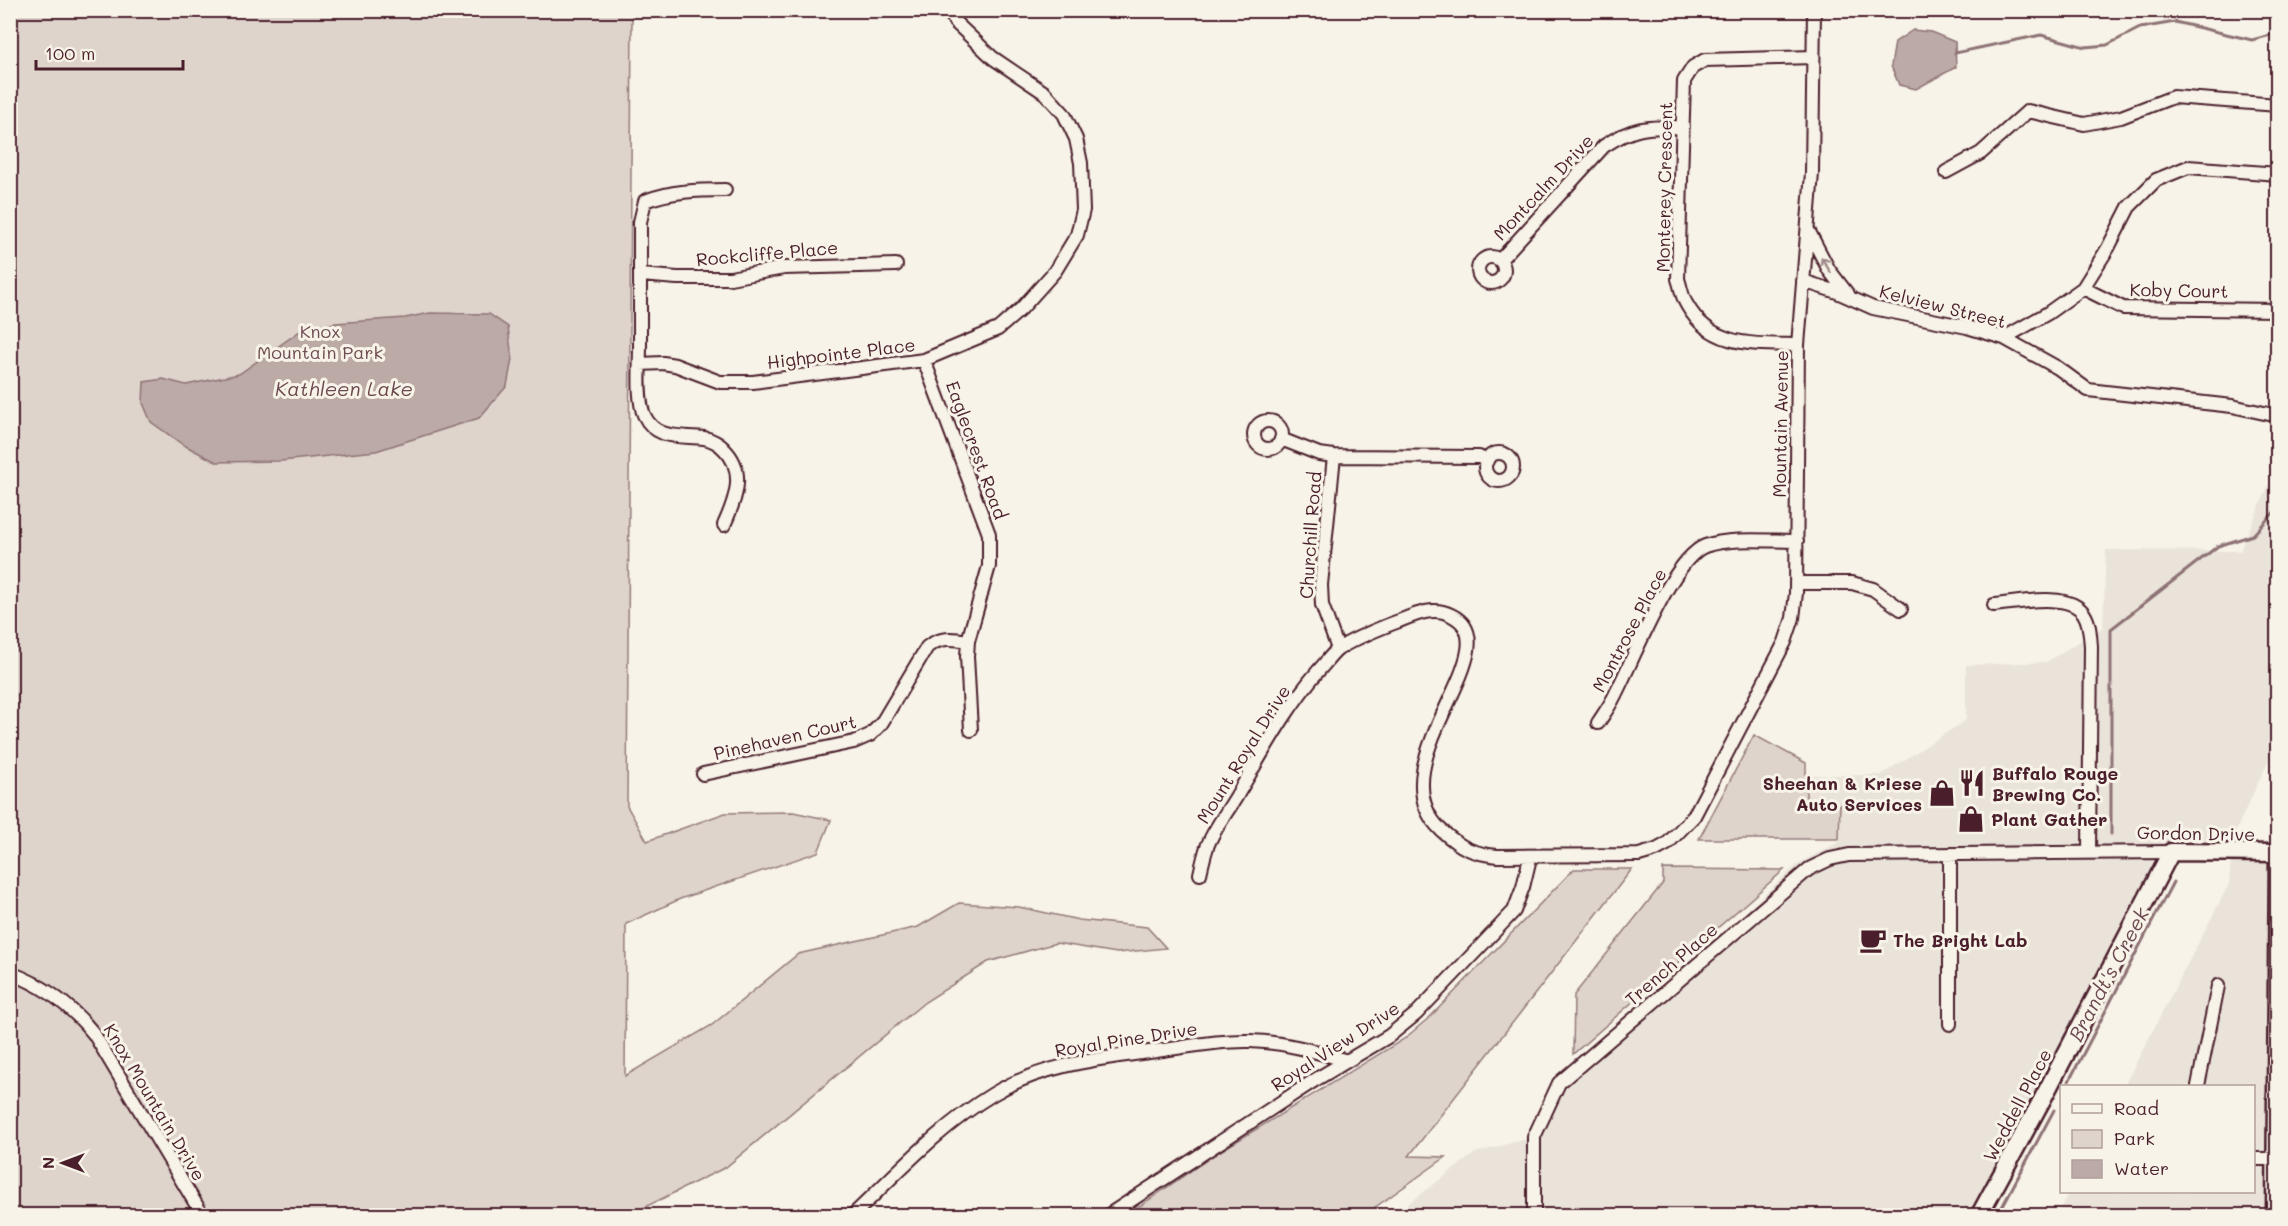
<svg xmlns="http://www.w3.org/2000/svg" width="2288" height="1226" viewBox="0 0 2288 1226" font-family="Mali,sans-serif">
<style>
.built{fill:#eae3da}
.green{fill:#ded4cc;stroke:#947a7c;stroke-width:1.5}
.water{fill:#bcaaa7;stroke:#8e7275;stroke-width:1.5}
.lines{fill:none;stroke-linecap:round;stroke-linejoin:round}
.stream{stroke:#8e7275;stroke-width:3}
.street-casing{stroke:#4a1f2b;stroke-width:16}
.secondary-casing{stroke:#4a1f2b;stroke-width:21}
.street{stroke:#f7f3e8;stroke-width:12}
.secondary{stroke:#f7f3e8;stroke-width:16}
.oneway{stroke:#a0898a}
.labels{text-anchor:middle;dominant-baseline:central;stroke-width:6;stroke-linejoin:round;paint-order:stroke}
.street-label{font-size:18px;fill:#4a1f2b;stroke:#f7f3e8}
.park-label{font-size:18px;fill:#6f4c53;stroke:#f7f3e8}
.poi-label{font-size:18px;font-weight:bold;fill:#4a1f2b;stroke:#f7f3e8;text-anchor:start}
.water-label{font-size:20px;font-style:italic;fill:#6c4950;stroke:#f7f3e8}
</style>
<rect width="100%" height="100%" fill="#f7f3e8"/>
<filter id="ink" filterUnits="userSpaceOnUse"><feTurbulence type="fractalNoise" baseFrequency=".0167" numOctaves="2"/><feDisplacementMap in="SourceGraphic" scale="12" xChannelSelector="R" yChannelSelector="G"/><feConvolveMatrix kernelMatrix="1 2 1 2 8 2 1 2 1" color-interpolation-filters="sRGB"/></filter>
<g filter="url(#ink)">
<path class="built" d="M2277,466V742L2232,839L2231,857L2277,858V1215H2057L2069,1192H2254V1086H2124L2229,884L2231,858H2176L1992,1215L1392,1216L1475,1153L1534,1137L1559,1083L1799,863L1839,842L1840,806L1806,805V775H1881L1966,720V665L2046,662L2103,627L2106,550L2240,551Z"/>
<path class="green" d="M10,11H632L627,806L647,841L725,813L793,812L831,820L818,852L680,899L626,924L625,1076L712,1025L798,954L918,927L959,903L1019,907L1079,920L1147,927L1166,948L1117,953L1056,943L988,962L925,1002L726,1167L641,1209L639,1215H11Z
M1754,735L1806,763V805H1840L1839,839H1699Z
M1574,869H1632L1409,1156L1446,1157L1364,1215H1127L1214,1155L1404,1039L1431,1016Z
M1663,869L1784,870L1573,1054L1574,995L1663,883Z"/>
<path class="water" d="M1913,30L1931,32L1955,42L1956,67L1916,89L1899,85L1891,66L1895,42Z
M430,313L489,314L508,327L512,359L507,386L479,418L376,451L281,461L216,462L182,444L151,422L143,403L144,382L163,379L186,385L239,374L303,329L335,323L405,318Z"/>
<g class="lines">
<path class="stream" d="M1955,53L2041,35L2085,47L2107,45L2140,28L2175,22L2252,40L2278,33
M2111,834V629L2218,546L2253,535L2278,508
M2069,1081L2173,882
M2001,1209L2054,1110"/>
<defs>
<path id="street" d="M1946,172L1981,153L2028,111L2084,124L2121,117L2173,97L2278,105
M1808,230L1829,270L1849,296
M1478 270a13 13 0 1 1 26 0a13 13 0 1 1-26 0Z
M1500,260L1604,146C1634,126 1648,127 1683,127
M641,275L677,278H730L784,268L896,265
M1803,281L1837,292L1873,308L1967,327L2004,338L2058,368L2088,390L2232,406L2278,416
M2083,288L2123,308L2278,310
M2004,338L2048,313L2083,288L2108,248L2129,207L2156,180L2188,167L2278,174
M1798,345C1755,344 1711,348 1687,305C1682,298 1681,287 1678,279L1684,81L1693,67L1705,60L1813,57
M924,360L989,534V566L968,641L967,656L971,730
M640,364L663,363L675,365L720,382H753L924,360L998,329L1021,309L1055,271L1077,235L1083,210L1081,163L1076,139L1064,114L1045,93L993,58L955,22L949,10
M1254 435a14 14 0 1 1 28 0a14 14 0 1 1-28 0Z
M1281,439L1319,454L1334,456L1479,457L1487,461
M1485 467a14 14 0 1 1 28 0a14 14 0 1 1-28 0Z
M1334,456L1321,585L1322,605L1338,649
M724,525C735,501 747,471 724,449C720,444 711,439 704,438C682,435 656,441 644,415C637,399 640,364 640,346C640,304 640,263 640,222L645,201C670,191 698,190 725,190
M1796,583H1852L1873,589L1901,609
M1994,605C2017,603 2070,591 2084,614C2090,623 2090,636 2091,646L2089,852
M1598,723C1603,715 1609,707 1613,699C1631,666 1671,559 1705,546C1729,537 1770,541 1797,541
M703,774L854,742L870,735L881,724L927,647C940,637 952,638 968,641
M1200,874C1202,865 1204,856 1207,847C1214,828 1229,810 1239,792C1264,750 1287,707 1319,670C1325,664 1331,655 1337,650C1348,641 1385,626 1399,621C1416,614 1434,606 1451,615C1517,647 1372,764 1441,830C1461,848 1471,853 1497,856L1639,855L1656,850L1667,844L1694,816L1785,642L1793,618L1796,593L1798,345L1812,173L1814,10
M10,973C44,985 72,1007 94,1034L203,1216
M1950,1024V854
M2198,1086L2218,986
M2254,1159H2275
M852,1216C897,1173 940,1126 993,1094C1044,1063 1106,1058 1163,1050C1192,1046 1221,1040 1250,1041C1284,1042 1315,1051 1347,1061
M1107,1216L1315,1080L1389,1036L1416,1014L1514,911L1523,887L1530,858
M1534,1216V1137L1559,1083L1809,869L1830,859L1849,855L2171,852"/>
<path id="secondary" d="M1979,1216L2043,1098L2171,852L2278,853
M2275,1216L2278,853"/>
</defs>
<use href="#street" class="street-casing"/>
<use href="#secondary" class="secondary-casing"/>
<use href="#street" class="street"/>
<use href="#secondary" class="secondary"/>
</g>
<defs><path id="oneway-shaft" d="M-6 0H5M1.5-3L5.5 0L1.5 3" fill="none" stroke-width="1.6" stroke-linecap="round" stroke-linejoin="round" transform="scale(1.5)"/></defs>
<use class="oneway" href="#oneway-shaft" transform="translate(1826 265) rotate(-121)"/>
</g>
<defs>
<symbol id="restaurant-bare" viewBox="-9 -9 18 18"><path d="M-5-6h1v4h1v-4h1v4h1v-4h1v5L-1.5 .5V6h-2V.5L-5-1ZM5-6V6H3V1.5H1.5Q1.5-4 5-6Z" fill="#4a1f2b" stroke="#f7f3e8" stroke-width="2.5" paint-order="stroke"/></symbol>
<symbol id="shop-bare" viewBox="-9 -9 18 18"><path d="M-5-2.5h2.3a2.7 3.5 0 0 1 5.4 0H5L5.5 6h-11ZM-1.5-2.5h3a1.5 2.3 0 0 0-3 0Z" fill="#4a1f2b" stroke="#f7f3e8" stroke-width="2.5" paint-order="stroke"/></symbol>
<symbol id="cafe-bare" viewBox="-9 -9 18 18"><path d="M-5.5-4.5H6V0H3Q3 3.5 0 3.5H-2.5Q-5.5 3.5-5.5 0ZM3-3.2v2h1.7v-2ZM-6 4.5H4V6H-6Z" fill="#4a1f2b" stroke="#f7f3e8" stroke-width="2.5" paint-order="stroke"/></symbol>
</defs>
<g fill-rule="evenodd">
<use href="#restaurant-bare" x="1953" y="764" width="38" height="38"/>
<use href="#shop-bare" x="1923" y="774" width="38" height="38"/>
<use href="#shop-bare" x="1952" y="800" width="38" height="38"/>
<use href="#cafe-bare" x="1854" y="921" width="38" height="38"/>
</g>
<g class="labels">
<g class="street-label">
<text transform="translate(1543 187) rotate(-47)">Montcalm Drive</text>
<text transform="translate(1664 187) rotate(-89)">Monterey Crescent</text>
<text transform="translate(767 253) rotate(-5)">Rockcliffe Place</text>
<text transform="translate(2179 290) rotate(1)">Koby Court</text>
<text transform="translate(1943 306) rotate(14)">Kelview Street</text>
<text transform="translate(841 353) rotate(-7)">Highpointe Place</text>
<text transform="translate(1780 424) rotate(-89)">Mountain Avenue</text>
<text transform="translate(977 450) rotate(70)">Eaglecrest Road</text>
<text transform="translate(1310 535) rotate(-86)">Churchill Road</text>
<text transform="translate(1629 630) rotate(-62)">Montrose Place</text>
<text transform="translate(785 737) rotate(-13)">Pinehaven Court</text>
<text transform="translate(1243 754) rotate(-58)">Mount Royal Drive</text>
<text transform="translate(2196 833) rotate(1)">Gordon Drive</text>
<text transform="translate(1671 964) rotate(-41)">Trench Place</text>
<text transform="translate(1126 1039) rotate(-9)">Royal Pine Drive</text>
<text transform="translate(1335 1046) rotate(-33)">Royal View Drive</text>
<text transform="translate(155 1102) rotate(59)">Knox Mountain Drive</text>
<text transform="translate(2017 1105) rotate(-62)">Weddell Place</text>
</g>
<g class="park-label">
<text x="320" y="331">Knox<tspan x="320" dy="21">Mountain Park</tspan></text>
</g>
<g class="poi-label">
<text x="1992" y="773">Buffalo Rouge<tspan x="1992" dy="21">Brewing Co.</tspan></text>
<text x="1922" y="783" text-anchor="end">Sheehan &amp; Kriese<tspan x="1922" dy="21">Auto Services</tspan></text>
<text x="1991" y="819">Plant Gather</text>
<text x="1893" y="940">The Bright Lab</text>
</g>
<g class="water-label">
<text x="344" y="388">Kathleen Lake</text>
<text transform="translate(2108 974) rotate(-62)">Brandt's Creek</text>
</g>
</g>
<rect width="2288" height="1226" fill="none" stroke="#f7f3e8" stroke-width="36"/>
<rect x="18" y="18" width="2252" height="1190" fill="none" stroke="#4a1f2b" stroke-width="2" filter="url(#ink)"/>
<rect x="2060" y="1085" width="195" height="108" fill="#f7f3e8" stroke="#b29e9c" stroke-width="1.5"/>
<rect x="2072" y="1104" width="30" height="9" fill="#f7f3e8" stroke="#b29e9c" stroke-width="1.5"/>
<text x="2114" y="1115" font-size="18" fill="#4a1f2b">Road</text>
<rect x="2072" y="1130" width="30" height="18" fill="#ded4cc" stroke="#b29e9c" stroke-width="1.5"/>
<text x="2114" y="1145" font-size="18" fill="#4a1f2b">Park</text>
<rect x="2072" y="1160" width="30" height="18" fill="#bcaaa7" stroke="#b29e9c" stroke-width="1.5"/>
<text x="2114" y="1175" font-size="18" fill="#4a1f2b">Water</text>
<g transform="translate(63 1163) rotate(270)" stroke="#f7f3e8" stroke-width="4.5" paint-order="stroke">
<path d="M0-4.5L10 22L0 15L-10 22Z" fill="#4a1f2b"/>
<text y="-9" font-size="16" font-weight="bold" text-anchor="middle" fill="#4a1f2b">N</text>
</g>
<path d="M36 60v9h147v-9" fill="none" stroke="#4a1f2b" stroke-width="3"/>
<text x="45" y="60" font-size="18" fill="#4a1f2b" stroke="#f7f3e8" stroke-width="4.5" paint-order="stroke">100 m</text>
</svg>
